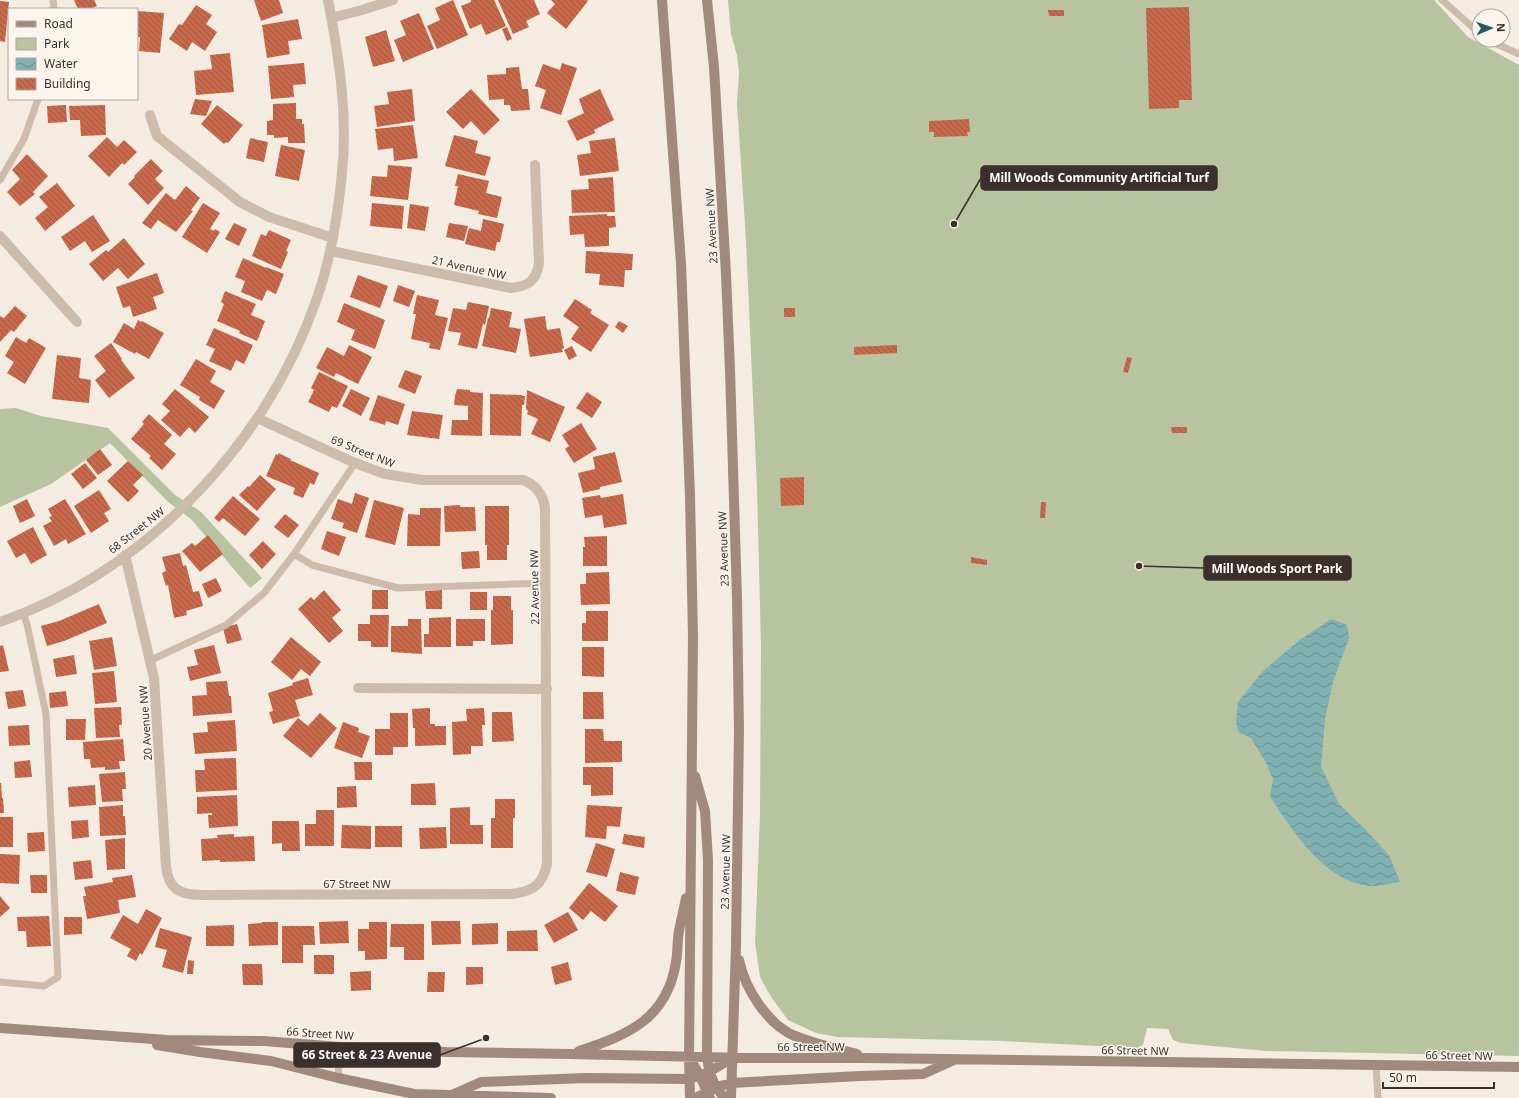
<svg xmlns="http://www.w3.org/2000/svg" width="1519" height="1098" viewBox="0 0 1519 1098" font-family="'Noto Sans',sans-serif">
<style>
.park{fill:#b8c4a0}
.water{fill:url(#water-waves)}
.building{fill:url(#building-back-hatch)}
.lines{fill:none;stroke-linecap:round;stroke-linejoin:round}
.lane{stroke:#cdbbac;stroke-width:7}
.street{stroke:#cdbbac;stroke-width:10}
.secondary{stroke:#a18a7d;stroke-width:10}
.labels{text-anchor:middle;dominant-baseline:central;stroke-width:3;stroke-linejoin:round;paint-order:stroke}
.street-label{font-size:11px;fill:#3b302b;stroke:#fbf5ee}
.leader{fill:none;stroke:#3b302b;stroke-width:1.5}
.callout-dot{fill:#3b302b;stroke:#fbf5ee;stroke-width:1.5}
.callout{fill:#3b302b;stroke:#3b302b;stroke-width:1.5}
.callout-label{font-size:12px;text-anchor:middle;font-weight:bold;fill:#fff}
</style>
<defs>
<pattern id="water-waves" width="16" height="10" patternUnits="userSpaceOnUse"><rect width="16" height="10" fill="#7fb0b2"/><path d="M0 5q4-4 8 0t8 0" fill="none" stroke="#699091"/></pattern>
<pattern id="building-back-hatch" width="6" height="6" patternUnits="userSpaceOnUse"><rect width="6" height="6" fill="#c8694b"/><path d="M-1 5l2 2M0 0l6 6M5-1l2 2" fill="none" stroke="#a4573f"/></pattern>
</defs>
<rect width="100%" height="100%" fill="#f4ebe1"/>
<path class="park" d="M728,0H1434L1468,37L1519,65V1056L1266,1051L1181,1043L1173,1040L1168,1029L1147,1028L1143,1045L1137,1048L1002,1041L838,1037L816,1033L788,1020L771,997L760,977L755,943L760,815L761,645L757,488L746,240L737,104L739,73L737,55L731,34Z
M16,408L41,416L108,428L175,495L200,511L262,578L250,588L191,519L168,502L110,443L51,484L0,507V409Z"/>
<path class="water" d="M1331,619L1347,625L1349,638L1333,682L1325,719L1321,767L1339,804L1363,827L1389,855L1400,882C1391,883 1379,887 1369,886C1324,881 1293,831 1270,797L1273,779L1266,763L1251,738L1238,732L1236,721L1238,702L1263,671L1301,639Z"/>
<path class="building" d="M74,0H94L97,6L89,9H78Z
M254,0H279L283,13L261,21Z
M453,0L468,35L437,49L427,26L440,20L435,8Z
M471,0H494L506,26L486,35L481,24L470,29L461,6L471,2Z
M498,0H534L540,14L526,21L529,27L513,34Z
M551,0H587L588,1L566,29L547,13L555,4Z
M0,1L9,2L5,42L0,41Z
M196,5L212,15L206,24L217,32L205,51L192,42L187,51L169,39L179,24L182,25Z
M1189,7L1192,100H1179V108L1149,109L1146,8Z
M1048,10H1064V16H1049Z
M137,11L164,13L160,53L139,51L140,37H137Z
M419,13L434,49L403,62L394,40L406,35L400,21Z
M298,19L302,39L288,41L290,54L267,58L262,25Z
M507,27L512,39L507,41L502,29Z
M386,30L395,61L373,67L365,37Z
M230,53L234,92L196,95L194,71L212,69L210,55Z
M304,63L306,84L293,85L294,97L271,99L268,66Z
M562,63L577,68L561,115L540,108L546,90L535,86L543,64L560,70Z
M519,67L522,89H528L530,110L511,111L510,105H504V99L489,100L487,75L506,74V68Z
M412,89L415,121L377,127L374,106L389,104L387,92Z
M471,89L500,120L484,135L471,121L463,129L446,112Z
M600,89L614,120L594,130L595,133L577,141L567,121L584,113L579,99Z
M195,99L212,101L206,116L190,114Z
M296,103V119H302V124H304L305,143H288V137L274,138V135H267V121L273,120V104Z
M66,105L67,122L48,123L47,106Z
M105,105L106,135L81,136L80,120H70L69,106Z
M217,105L243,125L228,143L226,142L224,144L201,124Z
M969,119L970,132H967L968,136L934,137V132H929V121Z
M413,125L418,158L394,161L393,148L378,150L375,129Z
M454,135L478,141L475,153L491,157L485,176L445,166Z
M107,137L117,147L124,140L137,152L124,165L122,163L109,177L88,156Z
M250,138L268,142L264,162L246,158Z
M615,138L619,171L580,176L577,155L591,153L589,141Z
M281,145L305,150L299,181L275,176Z
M27,154L48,176L33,192L35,194L20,206L7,192L20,179L12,170Z
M151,159L163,171L155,179L164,188L148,205L128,184L135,177L134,176Z
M388,165L412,167L408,200L370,196L372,176L387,177Z
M458,174L489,181L486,193L502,197L497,218L478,214L479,211L454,205L458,186H455Z
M613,177L615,212L572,213L571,190L589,189L588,179Z
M57,183L75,206L45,231L35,218L48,207L39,197Z
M186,186L200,198L191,210L193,211L176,232L158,220L151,229L142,223L166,193L175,200Z
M203,203L220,213L210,229L214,231L215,229L220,232L207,253L182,237Z
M372,203L404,206L402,229L370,226Z
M410,204L429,207L425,231L407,228Z
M607,214V216H615L616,227L609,228V246L585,247L584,234L570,235L569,216Z
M93,215L110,241L92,252L85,241L70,251L61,237Z
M483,219L504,224L500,242H497L495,251L465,244L469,228L481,231Z
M234,223L247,229L239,246L225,239Z
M449,223L468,226L464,241L446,237Z
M269,230L291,240L286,251L288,252L281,269L252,256L261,234L266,236Z
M124,238L145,264L128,279L118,268L103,281L89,264L106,250L108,252Z
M586,251L633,254L632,270H625L624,287L599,285L600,274L585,273Z
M243,258L266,268V267L284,274L276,294L267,290L262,301L241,292L245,281L235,277Z
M157,273L164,293L153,297L157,309L133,317L130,306L123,308L116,287Z
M358,275L388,286L380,308L350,297Z
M398,285L415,291L409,307L393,301Z
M225,291L256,304L251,315L265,321L257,341L239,333L240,331L217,321L224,304L221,302Z
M417,295L439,300L435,315L448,318L440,350L429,348L430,343L411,339L416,314H413Z
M575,299L592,310L590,313L609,325L591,352L571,339L579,327L563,316Z
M468,302L489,306L485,325L483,324L477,349L458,345L461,333L448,331L453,308L466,310Z
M344,303L385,320L375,349L351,340L355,330L337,322Z
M15,306L27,316L14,332L11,330L0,342V316L4,318Z
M491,308L512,312L509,327L521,329L516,353L482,346L488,318H489Z
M784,308H795V317H784Z
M545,316L547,330L560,328L564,348L562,349L563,352L530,357L524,319Z
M138,320L142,322V321L164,333L149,359L136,352L135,354L113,342L124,323L134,329Z
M619,321L628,326L623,333L615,327Z
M214,328L253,345L244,364L236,360L231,371L209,361L215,349L206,345Z
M16,337L26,343L29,338L46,348L25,384L7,373L14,362L5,356Z
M111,343L122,359L121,360L135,378L109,398L95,380L106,371L94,356Z
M349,345L372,357L358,384L336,373L334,377L316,368L327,347L344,356Z
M897,345V353L854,355V347Z
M572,346L577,356L569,360L564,350Z
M57,355L81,358L79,378L91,380L89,403L52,399Z
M1127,357L1132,358L1128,373L1123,372Z
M196,359L216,371L210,382L225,391L214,409L199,400L200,397L180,385Z
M405,370L422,376L415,394L398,387Z
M319,372L348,386L337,408L332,406L329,412L308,402L314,390L311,388Z
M175,389L209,417L195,433L189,427L180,437L161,420L170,411L162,404Z
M351,389L370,398L361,416L342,406Z
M457,389L470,390V392L483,393L482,436L451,435L452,420H468V406L454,405L455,396Z
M527,390L565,407L550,442L531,434L538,419L527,414L528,411L526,409Z
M587,392L602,402L592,418L576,408Z
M490,394L522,395V396H525L524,405H522L521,436L490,435Z
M378,395L405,404L398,425L386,421L385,425L369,420Z
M412,411L443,415L439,439L407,435Z
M149,414L172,435L164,444L176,454L162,470L149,458L151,456L131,439L144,424L142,422Z
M581,423L597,449L574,463L565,449L569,446L562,435Z
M1171,427H1187V433H1172Z
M100,449L112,465L98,475L86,460Z
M615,452L622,482L600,487V489L583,493L578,473L595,469L593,457Z
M278,453L291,459L290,460L319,473L314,485L310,483L303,498L293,494L295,488L266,476L276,454L278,455Z
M128,461L143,475L133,485L139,491L128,502L107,481Z
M85,463L97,478L83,489L71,474Z
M260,475L276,489L257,511L239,495L248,486L249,487Z
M804,477V505L781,506L780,478Z
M99,490L111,509L104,513L109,521L91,533L74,506Z
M355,493L369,498L357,533L342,528L344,523L331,519L338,499L352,504Z
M623,494L627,524L604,528L602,515L585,518L582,498L600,495L601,498Z
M233,496L260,519L245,536L223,518L219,522L214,518Z
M27,499L35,516L20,523L13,506Z
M65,499L86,534L68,544L66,539L54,546L43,526L52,521L49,517L52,516L48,509Z
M374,500L404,508L395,545L365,537Z
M1041,502H1046L1045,518H1040Z
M460,505V507H475L476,531L445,532L444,506Z
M485,506H509V545H507V560H487V545H485Z
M420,508H441L440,546H407L408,514L420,515Z
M285,514L299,525L288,538L274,527Z
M33,527L47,555L31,564L25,553L16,558L7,541Z
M327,531L346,537L339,556L321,549Z
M208,535L223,554L200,572L182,551L192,543L195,546Z
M607,536V566H583V547H585L584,537Z
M263,541L276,554L262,569L249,555Z
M479,551L480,568L462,569L461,552Z
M180,553L183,566L186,565L193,592L199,591L203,606L186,611L187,615L174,618L168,585L166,586L162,573L166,571L162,557Z
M971,557L987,560V565L971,563Z
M609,572L610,604L581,605L580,584H586V573Z
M216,578L222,591L208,598L202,584Z
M324,590L341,610L332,618L343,631L329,643L298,609L311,597L314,600Z
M372,590H388V609H372Z
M442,590V609H426L425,591Z
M470,592H487V610H470Z
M493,596H511V610H513V644L491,645V610H493Z
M99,604L107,623L64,641L47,646L41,626L59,621Z
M586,611H608V641H582V623H586Z
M370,615H389L388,647H371V641H358V624H370Z
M451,617V647H424V634H429V618Z
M408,619H421L422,654L391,652V626H408Z
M456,619H485V641H473V646H456Z
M237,624L242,640L227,644L223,628Z
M112,637L117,666L94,670L89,641Z
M291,637L321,662L310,676L301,669L292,680L271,662Z
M3,645L9,671L0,672V646Z
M214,645L221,673L190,681L187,667L198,665L194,650Z
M582,647H604V677L582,676Z
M74,655L77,674L56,677L53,659Z
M114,671L117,702L95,704L92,673Z
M308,678L313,695L295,700L300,716L273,724L269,712L273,711L268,693L293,685L292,683Z
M227,681L229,696H231L232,713L193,716L192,696L207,695L206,682Z
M23,690L26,706L8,709L5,692Z
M66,691L68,706L50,708L49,693Z
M583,692H603L604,719H583Z
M121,707L122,725H119L120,737L96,738L94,708Z
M430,708V724H435V726H446V745L415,746V728H413L412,709Z
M484,708L485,725H482L483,746H471V754L453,755L452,722L467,721L466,709Z
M492,712H512L514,741L492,742Z
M320,713L337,728L311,758L283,736L298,718L308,726Z
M390,713H408V747H393V755H375V729H390Z
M66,719H86L85,740H66Z
M235,720L237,751L195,754L193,733L208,732L207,722Z
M343,722L359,728L358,732L370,736L362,758L334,748Z
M29,725L30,745L9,746L8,726Z
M585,729H603L604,741H622V762L585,763Z
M123,739L125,761H119L120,769L105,770V767L91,768L90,759H84L83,742Z
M236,758L237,790L196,792L195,770H205L204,759Z
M30,760L32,777L15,778L14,762Z
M354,762H372V780H355Z
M583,767H613V795L591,796V785H583Z
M125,772L126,789H122L123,801L102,802L99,774Z
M0,783H1L2,798H3L4,813H0Z
M435,783L436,805H411V784Z
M95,785L96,805L69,807L68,787Z
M356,786L357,807L337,808V787Z
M237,795L238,826L209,828L208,815H212V813L197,814V797Z
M495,799H515V818H513V848H491V818H495Z
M123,805V816H125L126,835L100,836L99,807Z
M587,805L622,807L620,827L607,826L606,839L585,837Z
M470,807V825H483V844H450V808Z
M316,810H334V846H305V824H316Z
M0,817H13V847H0Z
M88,820L89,837L72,839L71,821Z
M272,821H299L300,851H282V843L272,844Z
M342,825L371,826V849L341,848Z
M375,826H402V847H375Z
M446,827L447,848L420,849L419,828Z
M44,832L45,851L28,852L27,833Z
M234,834V837L254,836L255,861L220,862V860L202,861L201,839L218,838L217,835Z
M624,834L645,837L644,848L622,844Z
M125,838V869L107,870L105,840Z
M596,843L615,849L607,877L586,872Z
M0,854L20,855L19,884L0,883Z
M91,860L93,878L75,880L73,862Z
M620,872L639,877L635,895L616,891Z
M30,875H47V893H31Z
M132,875L136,897L118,900L120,913L87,919L83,896H86L84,887L113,882L112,878Z
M589,883L618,906L605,922L591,911L583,920L569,908Z
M0,896L10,908L0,917Z
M146,909L162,918L142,955L140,953L136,961L127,956L131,949L110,938L123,915L138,924Z
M568,912L578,930L554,943L544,925Z
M49,916L51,946L27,947L26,931H18L17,917Z
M64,917H82V934L64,935Z
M348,921L349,943L320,944L319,922Z
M431,921H460L461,944L432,945Z
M262,922H278V945L249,946L248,924L262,923Z
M369,922H387V959L365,960V951H358V929H369Z
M498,923V944L472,945V924Z
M391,924H424V960H404V947H390Z
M234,925V946H206V926Z
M282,926H314L315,945H303V963H282Z
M160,928L192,937L183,973L162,967L167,950L155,947Z
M537,930L538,951H507V931Z
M314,955H334V974H314Z
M188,960L194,961L193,974H187Z
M568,962L572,980L555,985L551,967Z
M242,964H262L263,985H243Z
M466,967H483V984L466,985Z
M371,971V990L351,991L350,972Z
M428,972H445L444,992H427Z"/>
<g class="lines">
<path class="lane" d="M53,0L54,9
M1442,0L1479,33
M1488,40L1519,54
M0,180L24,139L38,99
M294,554L312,565L398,588L546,583
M151,660L226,625L264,593L294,554L355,463
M0,982L44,986L58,977L46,714L27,624L23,613
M1376,1065L1378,1098
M338,1078L340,1047"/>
<path class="street" d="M331,18L362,10L393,0
M150,115L157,136L240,202L269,217L333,238
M0,236L77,322
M331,251L511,288C529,286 536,281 539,263L535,165
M125,555L154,678L166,866C168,889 180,895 202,895L512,894C533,891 542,886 547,864L545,508C543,494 536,485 523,480H422L385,474L355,463L257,418
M0,622C146,571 267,444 317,298C331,258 338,215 342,173C348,115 339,57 328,0
M358,688L547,689"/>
<path class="secondary" d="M662,0L681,264L690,496L693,636L689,1057L690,1098
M707,0L714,67L726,274L730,370L737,598L739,730L736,945L731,1098
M695,776L705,811L708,860L707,1058C709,1073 713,1087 725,1098
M739,960C745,989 768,1025 795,1036C815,1044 837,1049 857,1054
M0,1028L167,1040L264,1041L340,1047L446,1052L570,1054L748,1058H868L1519,1067
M157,1045L200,1052L271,1061L338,1078L414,1094L551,1098
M579,1051C628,1035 667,1019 676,962C678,952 677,941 679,931C681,920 684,909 686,898
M689,1057L700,1076L710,1098
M454,1094L481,1082L586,1078L689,1079L709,1072L732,1058
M696,1098L716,1087L731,1083L860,1076L923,1074L954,1060"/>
</g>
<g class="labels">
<g class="street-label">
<text transform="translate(711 226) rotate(-93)">23 Avenue NW</text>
<text transform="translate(469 267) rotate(12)">21 Avenue NW</text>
<text transform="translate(363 451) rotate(22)">69 Street NW</text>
<text transform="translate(136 530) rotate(-38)">68 Street NW</text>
<text transform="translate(723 549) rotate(-92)">23 Avenue NW</text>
<text transform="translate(534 587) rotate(-91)">22 Avenue NW</text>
<text transform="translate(145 723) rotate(-94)">20 Avenue NW</text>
<text transform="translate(725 872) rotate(-89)">23 Avenue NW</text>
<text x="357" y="883">67 Street NW</text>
<text transform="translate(320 1033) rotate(4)">66 Street NW</text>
<text x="811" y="1046">66 Street NW</text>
<text transform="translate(1135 1050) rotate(1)">66 Street NW</text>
<text transform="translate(1459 1055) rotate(1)">66 Street NW</text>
</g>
</g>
<path class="leader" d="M954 224L981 178M1139 566L1204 568M486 1038L440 1055"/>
<g class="callout-dot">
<circle cx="954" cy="224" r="4"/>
<circle cx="1139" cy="566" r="4"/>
<circle cx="486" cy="1038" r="4"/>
</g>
<g class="callout">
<rect x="981" y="166" width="236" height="24" rx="4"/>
<rect x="1204" y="556" width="147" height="24" rx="4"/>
<rect x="294" y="1043" width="146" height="24" rx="4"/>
</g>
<g class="callout-label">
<text x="1099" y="182">Mill Woods Community Artificial Turf</text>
<text x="1277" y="573">Mill Woods Sport Park</text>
<text x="367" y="1059">66 Street &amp; 23 Avenue</text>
</g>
<rect x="8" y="8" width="130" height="92" fill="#fbf5ee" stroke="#aea6a0"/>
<rect x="16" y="21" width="20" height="6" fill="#a18a7d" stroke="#aea6a0"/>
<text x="44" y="28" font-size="12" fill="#3b302b">Road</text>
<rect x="16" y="38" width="20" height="12" fill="#b8c4a0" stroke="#aea6a0"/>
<text x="44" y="48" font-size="12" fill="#3b302b">Park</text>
<rect x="16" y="58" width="20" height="12" fill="url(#water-waves)" stroke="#aea6a0"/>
<text x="44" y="68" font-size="12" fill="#3b302b">Water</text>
<rect x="16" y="78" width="20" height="12" fill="url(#building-back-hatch)" stroke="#aea6a0"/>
<text x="44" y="88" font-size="12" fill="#3b302b">Building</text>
<g transform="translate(1491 28) rotate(88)"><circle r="19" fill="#fbf5ee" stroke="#aea6a0"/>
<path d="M0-3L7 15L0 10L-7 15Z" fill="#1f5a5e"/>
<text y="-6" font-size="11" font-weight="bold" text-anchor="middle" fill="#3b302b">N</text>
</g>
<path d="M1383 1082v6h111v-6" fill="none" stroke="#3b302b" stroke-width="2"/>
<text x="1389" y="1082" font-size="12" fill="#3b302b" stroke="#fbf5ee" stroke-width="3" paint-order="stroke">50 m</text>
</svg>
